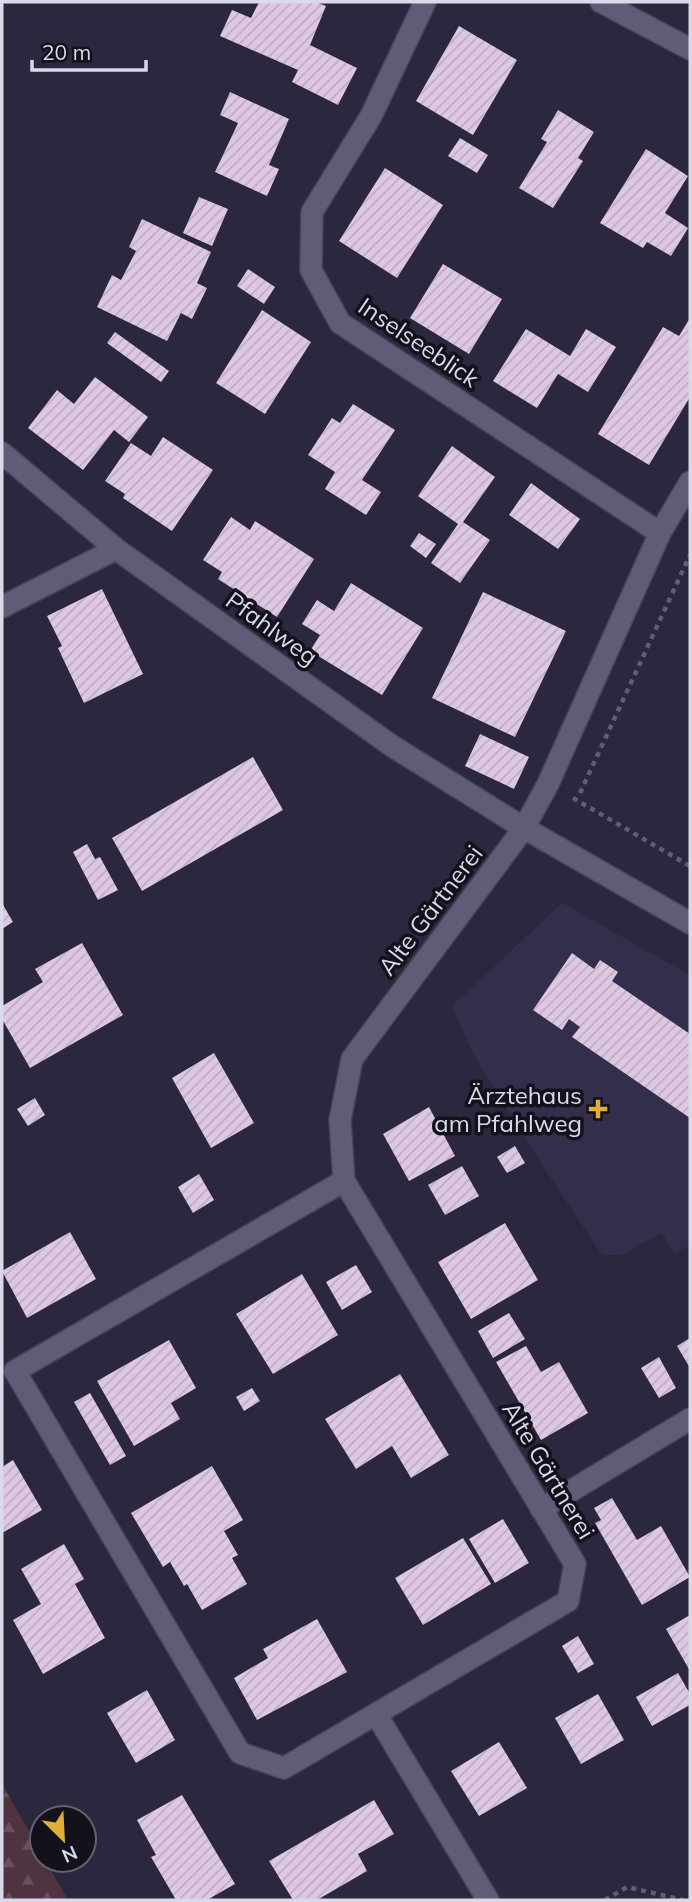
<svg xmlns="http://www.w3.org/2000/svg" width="692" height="1902" viewBox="0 0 692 1902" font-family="Mulish,sans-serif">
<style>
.built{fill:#332e4c}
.forest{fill:url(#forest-firs)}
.building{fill:url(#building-hatch)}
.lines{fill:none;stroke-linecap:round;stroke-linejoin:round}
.minor-casing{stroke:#474457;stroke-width:24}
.path{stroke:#605e73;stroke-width:4.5;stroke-dasharray:5 5;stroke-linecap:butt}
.minor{stroke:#5f5c77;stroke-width:21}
.poi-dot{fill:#e3ae35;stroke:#13121c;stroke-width:2.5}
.labels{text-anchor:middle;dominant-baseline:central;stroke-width:7;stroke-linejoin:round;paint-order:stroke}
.street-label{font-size:24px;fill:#dad9e9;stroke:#13121c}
.poi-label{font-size:24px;fill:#dad9e9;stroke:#13121c;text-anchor:end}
</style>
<defs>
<pattern id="forest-firs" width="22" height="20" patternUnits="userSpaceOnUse" patternTransform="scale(1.75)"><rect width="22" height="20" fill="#503340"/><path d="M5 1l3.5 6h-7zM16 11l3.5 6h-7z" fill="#69505c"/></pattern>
<pattern id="building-hatch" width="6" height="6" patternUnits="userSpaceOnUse" patternTransform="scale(1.75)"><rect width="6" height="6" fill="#ddc7e1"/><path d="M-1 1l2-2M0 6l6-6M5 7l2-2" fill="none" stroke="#beacc2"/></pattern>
</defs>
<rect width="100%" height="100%" fill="#2a273e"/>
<path class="built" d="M562,903L690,975V1245L674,1254L662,1233L622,1255H602L542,1165L472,1052L452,1006Z"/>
<path class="forest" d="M2,1784L42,1854V1860H45L68,1900H2Z"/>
<path class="building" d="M259,2H316L326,6L310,45L357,68L338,105L292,82L298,70L220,36L232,10L251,18Z
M459,26L517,60L473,135L416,101Z
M230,92L289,119L269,165L279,169L267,196L215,172L238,123L220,115Z
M558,110L594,132L578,158L583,161L553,208L519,188L547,142L541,139Z
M460,138L488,155L477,173L448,156Z
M646,149L688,176L665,213L688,228L671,256L647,242L643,248L600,223Z
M385,168L443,205L397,278L339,241Z
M199,197L228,209L212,246L183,233Z
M142,219L211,252L197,283L207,288L192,319L181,313L167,341L97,307L112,275L121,280L136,251L129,247Z
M443,264L502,299L469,354L410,318Z
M248,269L275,287L264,304L237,286Z
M262,310L311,342L265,414L216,383Z
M690,318V397L649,465L598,434L663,327L679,336Z
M526,329L570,356L586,329L616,347L588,392L558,374L537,408L493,381Z
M115,332L169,371L161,382L107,343Z
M95,377L148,417L129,442L114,430L83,470L28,428L57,390L74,404Z
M353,404L395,430L362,480L381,492L366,515L325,489L335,472L308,455L332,418L340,423Z
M163,437L213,470L172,531L123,498L125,494L105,481L131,443L151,456Z
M452,446L495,477L463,522L490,540L460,583L431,563L458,524L418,496Z
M531,483L580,519L558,549L509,515Z
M231,517L250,530L255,521L314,559L277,617L218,579L222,572L203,560Z
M419,533L436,544L426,558L410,546Z
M351,583L423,628L382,695L310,651L320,635L302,624L317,600L334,611Z
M102,589L143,674L84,703L58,648L62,646L47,616Z
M483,592L566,631L515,737L432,698Z
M480,734L529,757L514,789L465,766Z
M253,757L283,810L142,891L112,838Z
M87,844L95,859L100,857L118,890L98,900L73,852Z
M2,903L13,922L2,929Z
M82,943L123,1015L30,1068L2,1019V1006L43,982L35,969Z
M572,953L594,969L600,960L618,972L612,981L690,1034V1118L572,1037L580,1027L569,1019L562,1030L533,1010Z
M214,1053L254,1123L211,1148L172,1078Z
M35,1098L45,1115L28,1126L17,1109Z
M429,1107L455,1156L409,1181L383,1134Z
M515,1146L525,1163L507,1173L497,1157Z
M462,1166L479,1196L445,1215L428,1185Z
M199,1174L214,1200L193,1213L178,1187Z
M505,1223L538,1280L471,1319L438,1262Z
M70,1232L96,1279L27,1318L2,1271Z
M356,1265L372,1292L342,1310L326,1282Z
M302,1274L338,1335L273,1374L236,1314Z
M509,1313L525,1339L493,1358L478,1331Z
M690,1338V1368L677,1346Z
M169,1340L196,1388L171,1403L180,1419L134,1446L97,1381Z
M526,1346L541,1372L559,1362L588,1413L541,1440L496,1362Z
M659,1357L676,1388L659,1398L641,1368Z
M400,1374L449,1455L411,1478L392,1446L356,1469L325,1419Z
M252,1388L260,1401L244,1411L236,1397Z
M90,1393L126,1456L110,1465L74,1402Z
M13,1460L42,1510L2,1533V1467Z
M212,1466L243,1520L224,1531L238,1555L232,1558L247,1584L202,1610L187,1584L184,1586L170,1562L163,1567L131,1513Z
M612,1498L637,1540L661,1526L690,1577L642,1605L595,1523L601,1520L594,1508Z
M503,1519L529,1563L495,1583L469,1539Z
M463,1538L491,1584L423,1625L395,1578Z
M64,1544L84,1579L75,1584L105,1638L43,1674L13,1620L41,1604L21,1569Z
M690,1615V1671L666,1629Z
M317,1619L347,1672L257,1720L234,1678L268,1658L263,1649Z
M578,1636L594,1664L578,1673L562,1646Z
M678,1673L690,1694V1705L652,1726L636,1697Z
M147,1690L175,1740L136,1763L107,1713Z
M598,1694L624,1740L581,1764L555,1718Z
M499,1742L527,1788L479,1816L451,1771Z
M182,1795L235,1884L207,1900H176L151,1857L156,1855L137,1820Z
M374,1800L394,1834L358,1854L367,1871L317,1900H293L269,1861Z"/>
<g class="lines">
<defs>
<path id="minor" d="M425,2L371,116L312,212L311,270L340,323L660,533
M601,2L690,49
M2,453L116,549L392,746L524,828L690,923
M2,607L116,549
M344,1181L15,1371L240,1753L284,1768L568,1601L575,1564L344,1181L340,1120L352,1059L524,828L548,784L660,533L690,482
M541,1509L690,1419
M376,1714L488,1900"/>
</defs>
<use href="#minor" class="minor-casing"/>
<path class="path" d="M580,793L690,555
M573,798L690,866
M605,1900L627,1887L683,1900"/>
<use href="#minor" class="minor"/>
</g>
<path class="poi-dot" d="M594.5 1098.5h7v7h7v7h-7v7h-7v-7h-7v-7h7z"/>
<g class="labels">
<g class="street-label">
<text transform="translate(419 342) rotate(34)">Inselseeblick</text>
<text transform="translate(272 628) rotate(36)">Pfahlweg</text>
<text transform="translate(430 910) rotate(-53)">Alte Gärtnerei</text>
<text transform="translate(549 1470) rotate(59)">Alte Gärtnerei</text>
</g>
<g class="poi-label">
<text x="582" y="1095">Ärztehaus<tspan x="582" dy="28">am Pfahlweg</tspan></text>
</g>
</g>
<rect width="692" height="1902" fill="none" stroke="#dad9e9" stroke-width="7"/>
<g transform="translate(63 1839) rotate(156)"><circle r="33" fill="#13121c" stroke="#63626e" stroke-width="2"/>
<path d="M0-5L12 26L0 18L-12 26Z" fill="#e3ae35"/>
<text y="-10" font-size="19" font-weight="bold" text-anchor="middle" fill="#dad9e9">N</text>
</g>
<path d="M32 60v10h114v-10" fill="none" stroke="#dad9e9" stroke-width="3.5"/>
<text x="42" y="60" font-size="21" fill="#dad9e9" stroke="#13121c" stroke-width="5" paint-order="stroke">20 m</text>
</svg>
